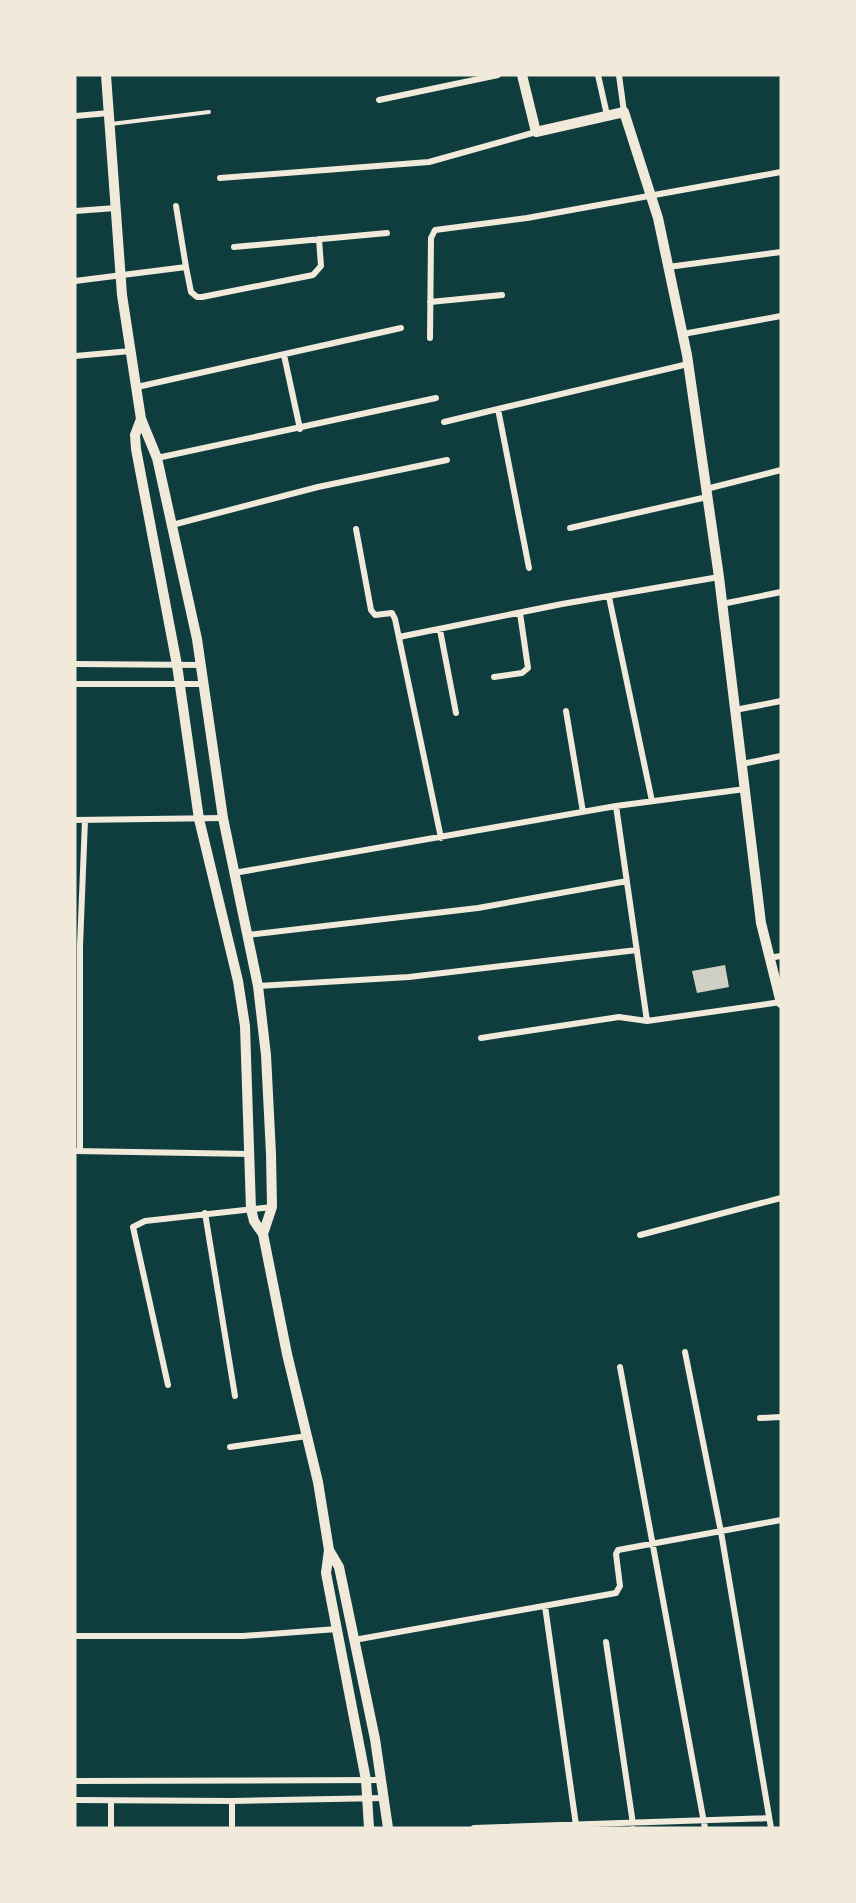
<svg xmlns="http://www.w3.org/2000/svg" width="856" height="1903" viewBox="0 0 856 1903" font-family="Georgia,serif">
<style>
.building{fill:#cfcfc3}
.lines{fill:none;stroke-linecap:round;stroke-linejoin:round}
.service{stroke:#f1e9da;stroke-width:4}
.minor{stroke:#f1e9da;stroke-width:6}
.tertiary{stroke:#f1e9da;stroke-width:10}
</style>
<rect width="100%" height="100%" fill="#0f3d3e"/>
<path class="building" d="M725,965L729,987L697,993L692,971Z"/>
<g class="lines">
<path class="service" d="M111,124L209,112"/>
<path class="minor" d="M598,75L607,115
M619,75L624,112
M379,100L498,75
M75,116L109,113
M220,178L429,162L536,132
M176,206L186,267
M75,211L116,208
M234,247L387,233
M668,267L781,252
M75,281L186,267L191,292L197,297H202L313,275L321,266L319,239
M430,302L502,295
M683,334L781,316
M430,338L431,238L435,230L527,218L781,172
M284,355L300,429
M75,356L131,351
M137,387L401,328
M444,422L498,409
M157,458L436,398
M706,489L781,470
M172,525L318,487L447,460
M570,528L707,497
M356,529L371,610L375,615L392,613L395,619L441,838
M529,568L498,409L688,364
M609,597L652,801
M722,604L781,592
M440,630L456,713
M399,637L562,604L719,577
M75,664L201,665
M494,677L522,673L528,668L520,613
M75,684H204
M735,710L781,701
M566,711L583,812
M742,764L781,756
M616,806L647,1021
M75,820L223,818
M234,873L616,806L745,789
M248,935L478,908L627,881
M768,958L781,956
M258,986L409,977L637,950
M481,1038L619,1017L647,1021L781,1002
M80,1150V946L85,820
M75,1151L251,1154
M205,1213L235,1396
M640,1235L781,1198
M685,1352L721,1532L771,1828
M620,1367L705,1828
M168,1385L133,1227L145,1221L272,1207
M760,1418L781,1417
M230,1447L307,1436
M545,1606L576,1825
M75,1636H243L337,1629
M354,1640L616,1593L620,1586L616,1554L618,1550L781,1520
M606,1642L633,1824
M75,1781L382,1780
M75,1800L232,1801L384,1798
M111,1828V1801
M232,1828V1801
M474,1828L769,1818"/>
<path class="tertiary" d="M106,75L122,295L141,419L157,458L197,639L223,818L258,986L266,1055L271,1154L272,1207L263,1234
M522,75L536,132L624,112L658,218L687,355L719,577L761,923L781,1003
M141,419L135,435L136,449L177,665L199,819L238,981L245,1026L251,1209L254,1221L263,1234L287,1354L318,1482L329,1550L326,1573L366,1780L369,1828
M329,1550L339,1567L375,1739L388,1828"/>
</g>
<rect width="856" height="1903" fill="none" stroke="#f1e9da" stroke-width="153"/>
</svg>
